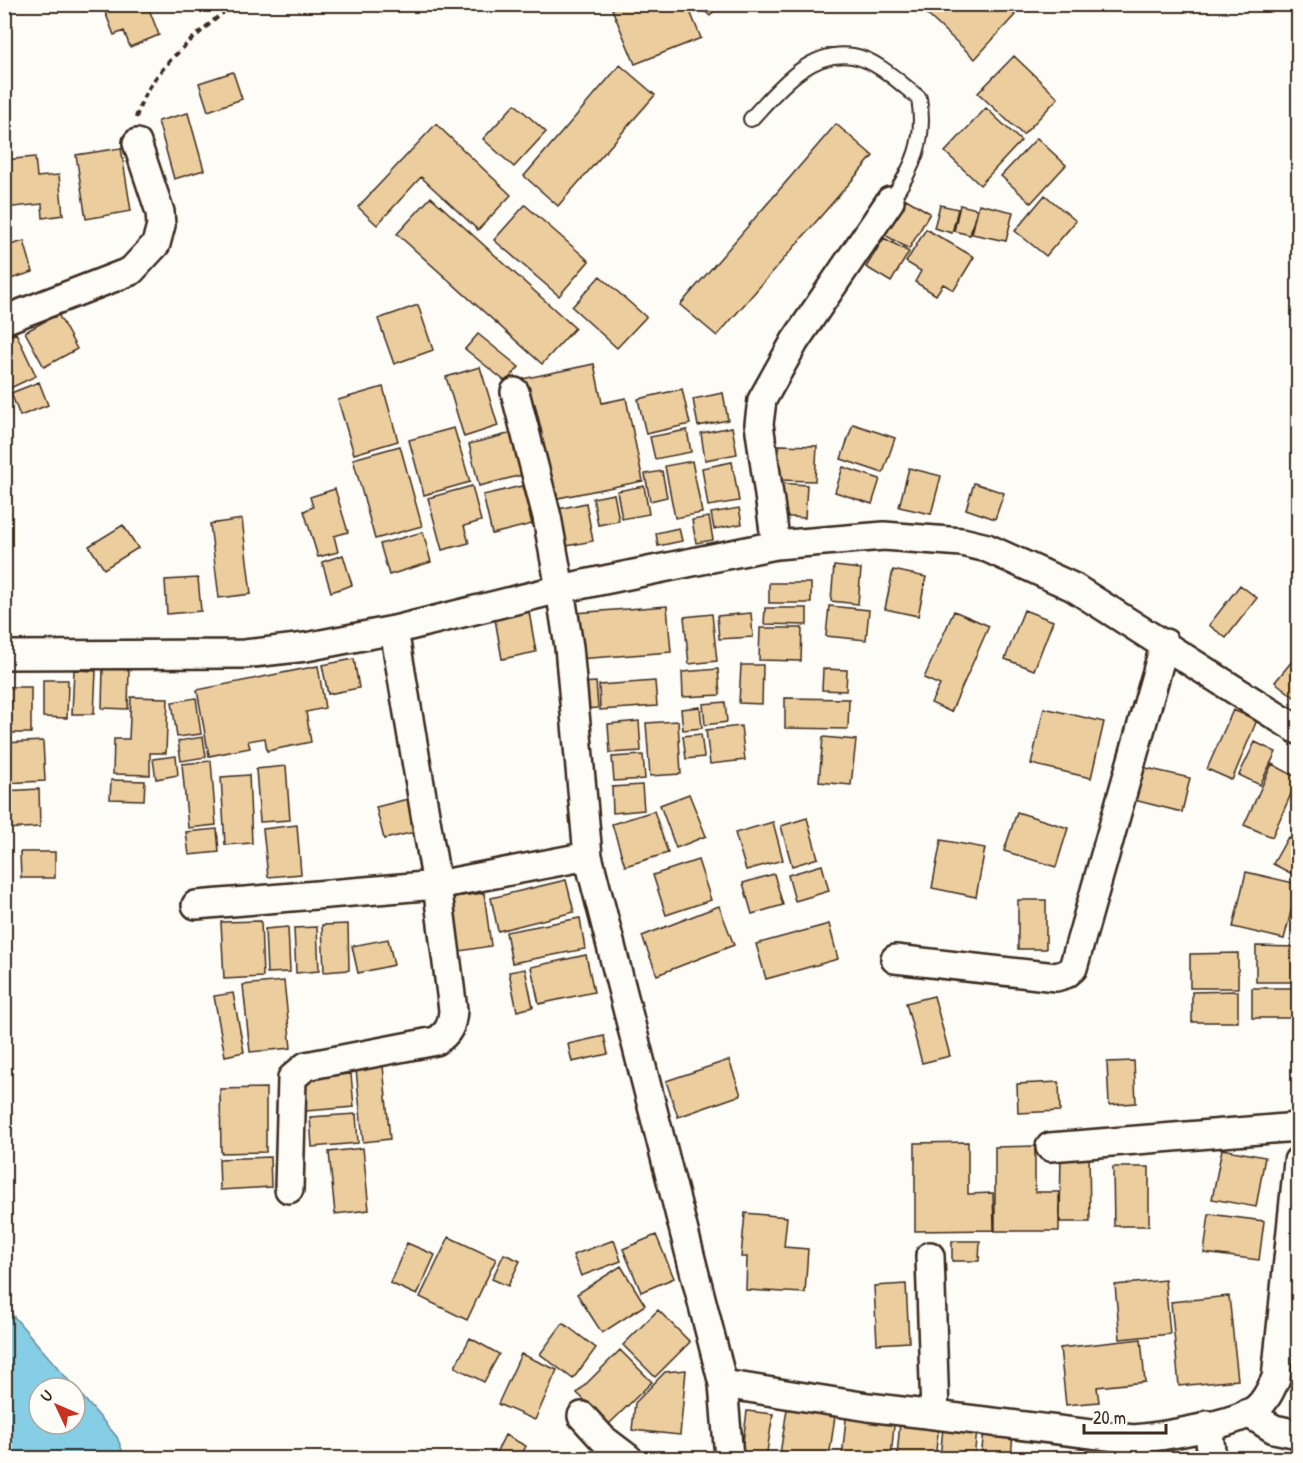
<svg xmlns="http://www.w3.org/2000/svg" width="1303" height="1463" viewBox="0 0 1303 1463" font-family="'Patrick Hand',sans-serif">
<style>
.water{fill:#85cee6;stroke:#678c96;stroke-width:1.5;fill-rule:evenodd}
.building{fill:#eccd9e;stroke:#3b2a1e;stroke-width:1.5}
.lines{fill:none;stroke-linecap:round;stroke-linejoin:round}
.lane-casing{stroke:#3b2a1e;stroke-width:18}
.street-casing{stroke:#3b2a1e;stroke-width:32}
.path{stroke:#3b2a1e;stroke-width:4;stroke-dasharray:6 4.5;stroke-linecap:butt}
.lane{stroke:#fdfcf7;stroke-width:14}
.street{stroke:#fdfcf7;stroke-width:27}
</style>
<rect width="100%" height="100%" fill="#fdfcf7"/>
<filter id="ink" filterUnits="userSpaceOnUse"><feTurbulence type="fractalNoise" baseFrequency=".0167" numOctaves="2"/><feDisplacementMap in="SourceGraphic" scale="12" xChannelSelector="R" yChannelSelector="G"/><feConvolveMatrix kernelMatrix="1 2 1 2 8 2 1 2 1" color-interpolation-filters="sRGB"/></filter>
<g filter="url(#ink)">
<path class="water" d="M4,1305L117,1437L125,1458H5ZM39,1388H75V1424H39Z"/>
<path class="building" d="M102,4H147L159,35L130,47L124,31L114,35Z
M622,4H687L701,38L635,64L612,9Z
M697,4H719L710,16Z
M1004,4L1015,15L975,59L917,5Z
M1014,56L1058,98L1023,135L978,93Z
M620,65L655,95L558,206L524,176Z
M233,72L242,99L208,111L199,83Z
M515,104L546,132L514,167L483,139Z
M986,108L1021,141L980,185L945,152Z
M188,113L204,170L174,179L158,121Z
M436,124L511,195L478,230L421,177L377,225L358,207Z
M836,124L873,156L717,336L680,305Z
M1037,138L1066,165L1031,203L1001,176Z
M121,148L131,211L86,219L76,155Z
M35,157L37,177L59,175L63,215L43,218L42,204L4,208V160Z
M1045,195L1076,221L1046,256L1015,231Z
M431,197L575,328L542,364L397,234Z
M906,199L930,213L909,249L885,235Z
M979,204L1013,212L1006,241L972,234Z
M525,205L589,261L559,296L494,240Z
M940,205L958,209L952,233L934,228Z
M960,205L977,209L970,235L954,231Z
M926,229L974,257L954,290L943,284L936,295L915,282L921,271L906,262Z
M884,238L909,252L891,282L866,267Z
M24,241L33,272L4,281V247Z
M600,276L646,317L617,348L572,307Z
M418,305L433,350L394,364L378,319Z
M58,314L77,349L44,367L25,332Z
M16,333L36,376L4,391V339Z
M478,334L519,367L506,382L465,349Z
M594,364L602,403L626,398L643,481L548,500L535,434L542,433L535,404L527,405L522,379Z
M480,367L498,426L464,437L446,377Z
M39,382L48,405L20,416L11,393Z
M383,387L398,441L354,454L338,400Z
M682,389L690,424L646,434L638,399Z
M723,393L728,420L698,426L693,399Z
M853,424L895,438L883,473L841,459Z
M732,427L737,454L705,460L701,433Z
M454,428L470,482L424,495L409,440Z
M687,430L691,452L655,459L650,437Z
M512,433L522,475L479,486L469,444Z
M779,445L817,446L815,481L777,480Z
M400,446L422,526L375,539L353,459Z
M692,461L702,513L675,518L665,466Z
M732,462L739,501L708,506L702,468Z
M843,467L880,479L872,504L835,492Z
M909,468L941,476L931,514L899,507Z
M662,471L667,497L650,501L645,474Z
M778,483L807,485L805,518L777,516Z
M974,483L1004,493L995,519L966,509Z
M472,486L481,521L464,526L469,543L442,550L428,498Z
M522,486L532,524L492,534L483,495Z
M644,486L649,514L622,519L617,491Z
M335,489L348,532L334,536L338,552L318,557L304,511L313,507L310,497Z
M614,494L619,521L598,525L593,498Z
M586,503L593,541L561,547L554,510Z
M739,508L742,524L714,529L711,513Z
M709,517L713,540L696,543L692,520Z
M242,519L251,594L219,598L210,524Z
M123,525L138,548L104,569L89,546Z
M679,528L682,541L658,546L656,533Z
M423,532L431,562L389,575L380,544Z
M343,555L352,585L331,592L322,562Z
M834,566L861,569L858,604L831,601Z
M893,570L926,577L918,616L885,609Z
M198,578L201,611L167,614L165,580Z
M769,583H811V603H769Z
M1240,585L1257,598L1226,638L1209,625Z
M667,606L671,652L578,659L575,613Z
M829,606L869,610L866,640L826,636Z
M765,608H807V625L764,624Z
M1024,610L1053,621L1034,670L1005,659Z
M954,611L989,626L951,712L931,703L940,685L924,678Z
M529,612L536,652L502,659L495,619Z
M751,613L753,637L719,639L717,616Z
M712,614L717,661L689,664L684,617Z
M760,628H802L801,661L759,660Z
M1297,655L1298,657V700L1275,682Z
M354,659L359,688L328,694L322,665Z
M741,665H763L762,704L739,703Z
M318,666L325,708L306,712L311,742L267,751L265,738L248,741L250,748L209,756L197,690Z
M103,668L129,669L128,709L102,708Z
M718,669L720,695L683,697L682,672Z
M823,669L847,670L846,691L822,690Z
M74,670L96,671L94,714H72Z
M43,680H68L67,718L43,717Z
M655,681L657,706L600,710L599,685Z
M596,682L598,708L583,709L581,683Z
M4,687H31V733H4Z
M131,697L168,698L166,753H150V775L113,774L114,739H129Z
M196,698L201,734L177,737L172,702Z
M785,698L849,699L848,729L785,728Z
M725,702L727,722L705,725L703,704Z
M700,707L702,728L683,730L681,709Z
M1044,708L1104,722L1091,778L1031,764Z
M1233,710L1257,720L1232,780L1207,769Z
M639,721L641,751L610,753L608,724Z
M678,721L681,774L650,776L646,723Z
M741,726L745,760L710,764L706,730Z
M701,734L704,757L686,759L683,736Z
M203,737L206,757L181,761L178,741Z
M823,737L856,740L851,785L819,782Z
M43,741L45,781L4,783V743Z
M1255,742L1276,752L1260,785L1239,775Z
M643,755L645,779L614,781L612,757Z
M176,756L178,775L156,779L153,759Z
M211,761L216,825L188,828L182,764Z
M1272,764L1298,778L1272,837L1244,825Z
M286,766L290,820L260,822L256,769Z
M1142,767L1190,778L1182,812L1134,800Z
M249,775L252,843L225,845L221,777Z
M111,780L145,781L144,800L110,799Z
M642,785L644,810L613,813L612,787Z
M39,789L40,827L4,829V791Z
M689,794L706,836L676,848L660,805Z
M408,799L415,832L384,839L376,807Z
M654,811L668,853L625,866L612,824Z
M1017,812L1068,828L1056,867L1004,851Z
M807,818L818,858L792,866L781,826Z
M773,822L783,860L746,870L735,833Z
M297,825L301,874L268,877L263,829Z
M217,829L219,852L189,855L186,832Z
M1288,837L1298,843V877L1273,864Z
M941,840L985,848L976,897L932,888Z
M20,852H55V878H21Z
M698,860L711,900L666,915L653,875Z
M822,865L829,891L795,901L788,875Z
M1246,872L1298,884L1284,939L1233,927Z
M774,874L783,905L752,914L743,883Z
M566,880L574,912L498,931L491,898Z
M484,893L491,946L460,951L453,897Z
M1018,900H1046V949H1018Z
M719,906L734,945L657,975L642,936Z
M580,918L585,949L512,963L506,932Z
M261,921L263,977L224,979L221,922Z
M348,924L349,970L324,972L322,925Z
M829,924L838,959L766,979L756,944Z
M288,927L290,972L267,973L265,929Z
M317,927L319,971L296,973L294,928Z
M388,939L394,965L358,973L352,946Z
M1256,946L1296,947V982H1256Z
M1238,953V988H1190V954Z
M586,955L594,992L539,1004L531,967Z
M525,969L533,1007L517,1011L509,972Z
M284,981L291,1048L250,1052L243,985Z
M1252,988H1293L1294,1018H1252Z
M1238,991V1022H1192V992Z
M233,993L244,1052L225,1056L214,996Z
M934,996L950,1056L922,1063L906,1003Z
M604,1036L608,1054L572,1062L568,1044Z
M729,1060L741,1095L678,1117L666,1081Z
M1134,1061L1136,1103L1109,1105L1107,1062Z
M383,1066L390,1139L363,1142L356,1069Z
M351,1074L354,1107L306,1111L303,1078Z
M1059,1082L1060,1111L1018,1113L1017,1084Z
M266,1088V1152L221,1153L220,1089Z
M356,1114L358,1143L312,1147L310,1117Z
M968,1142V1194L993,1193L994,1230L915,1231V1143Z
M1035,1146V1192H1059V1231H995V1147Z
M363,1148L369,1210L335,1214L329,1152Z
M1222,1149L1265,1157L1256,1207L1212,1199Z
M1061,1151H1089L1090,1222H1060Z
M270,1157L271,1187L220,1190L219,1159Z
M1113,1167H1149V1226H1114Z
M745,1213L787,1217L784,1247L808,1249L805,1293L746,1290L747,1257H741Z
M1209,1214L1264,1221L1259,1260L1204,1253Z
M656,1235L674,1278L641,1292L623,1249Z
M449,1237L496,1259L467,1320L420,1297Z
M614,1240L621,1261L581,1276L573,1255Z
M952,1241H980L979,1261H952Z
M407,1243L435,1255L417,1295L390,1283Z
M504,1254L520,1261L508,1286L492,1279Z
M621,1266L645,1305L602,1333L577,1294Z
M1165,1280L1170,1334L1120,1339L1115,1285Z
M906,1284L909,1342L877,1344L874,1286Z
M1229,1296L1238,1380L1179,1386L1171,1302Z
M658,1310L690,1342L655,1377L623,1345Z
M563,1323L596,1348L573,1379L540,1354Z
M470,1338L499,1354L484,1382L455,1367Z
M1141,1339L1145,1382L1097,1387L1099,1402L1066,1405L1060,1348Z
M620,1350L652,1382L609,1424L577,1393Z
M521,1354L557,1370L535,1420L498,1404Z
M686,1370L680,1435L632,1430L635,1403L665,1372Z
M787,1409L835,1416L829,1458L780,1454Z
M847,1409L895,1414L891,1458H842Z
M747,1411L773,1414L766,1458H741Z
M900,1421L939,1425L935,1458H897Z
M943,1428L977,1431L974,1458H940Z
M984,1430L1013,1433L1011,1458H981Z
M505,1435L526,1446L520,1458H507L496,1453Z"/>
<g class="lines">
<defs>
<path id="lane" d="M751,119C777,91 809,49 853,56C877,60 900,83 919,98C926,139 914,168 890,201"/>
<path id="street" d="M4,320L131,271L156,244L161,225L160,212L137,143
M515,392L547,517L560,589L569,647L588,856L723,1384L729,1458
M776,545L759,424L762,400L795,341L890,201
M4,655L245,654L306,647L394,630L560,589L776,545L884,536L962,542L987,548L1073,587L1298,730
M196,905L437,885L588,856
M895,959L1056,977L1066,974L1073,968L1165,643
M1050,1147L1298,1127
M289,1189L292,1078L306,1066L436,1041C449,1033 452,1025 453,1010L437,885L394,630
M930,1256L935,1414
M723,1384L868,1407L1133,1439C1160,1437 1234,1425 1256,1409C1266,1401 1271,1389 1276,1378L1298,1161
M1248,1413L1274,1429L1298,1434
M582,1416L603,1439L628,1458
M1208,1425L1212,1458"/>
</defs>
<use href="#lane" class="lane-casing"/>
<use href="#street" class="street-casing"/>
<path class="path" d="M136,118C149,69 197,36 233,4"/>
<use href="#lane" class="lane"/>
<use href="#street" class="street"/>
</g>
</g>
<rect width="1303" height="1463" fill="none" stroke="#fdfcf7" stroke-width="24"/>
<rect x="12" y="12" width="1279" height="1439" fill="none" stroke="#3b2a1e" stroke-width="2" filter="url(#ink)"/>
<g transform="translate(57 1406) rotate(314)"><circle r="28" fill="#fdfcf7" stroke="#afa8a0" stroke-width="1.5"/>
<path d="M0-4.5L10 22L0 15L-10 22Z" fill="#c8321e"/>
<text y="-9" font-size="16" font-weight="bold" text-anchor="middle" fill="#3b2a1e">U</text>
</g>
<path d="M1084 1424v9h82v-9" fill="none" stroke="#3b2a1e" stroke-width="3"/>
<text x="1093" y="1424" font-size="18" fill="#3b2a1e" stroke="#fdfcf7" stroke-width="4.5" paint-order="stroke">20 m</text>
</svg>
